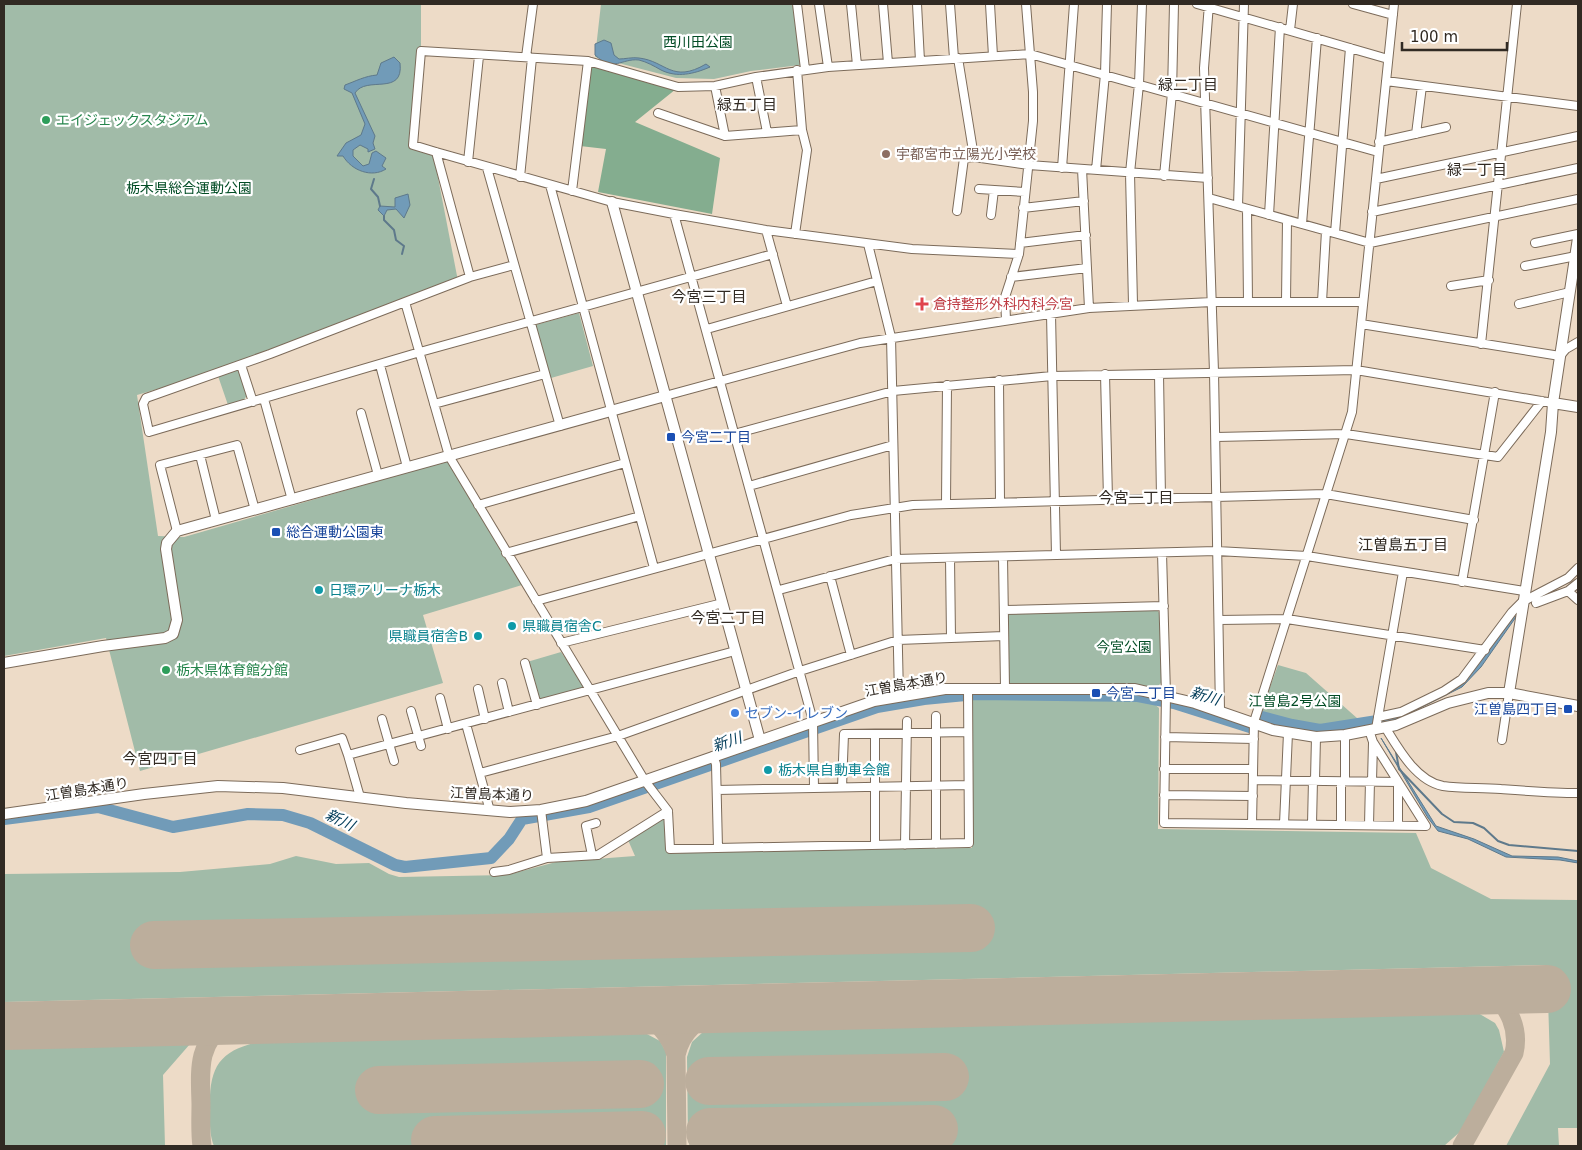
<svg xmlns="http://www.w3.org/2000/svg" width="1582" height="1150" viewBox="0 0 1582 1150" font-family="'DejaVu Sans','Noto Sans JP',sans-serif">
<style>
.green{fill:#a1bba8}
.forest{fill:#84ad8f}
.water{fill:#719bb8;stroke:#5e798b}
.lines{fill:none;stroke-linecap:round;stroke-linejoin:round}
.stream{stroke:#5e798b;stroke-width:2}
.river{stroke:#719bb8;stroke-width:12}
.taxiway{stroke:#bcae9c;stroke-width:19}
.runway{stroke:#bcae9c;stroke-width:48}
.minor-casing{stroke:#7c6b5a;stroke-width:10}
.tertiary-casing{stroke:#7c6b5a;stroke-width:12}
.minor{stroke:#fff;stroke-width:8}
.tertiary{stroke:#fff;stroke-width:10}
.leisure-dot{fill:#2e9e5b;stroke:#fff;stroke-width:2}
.education-dot{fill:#8d6e63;stroke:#fff;stroke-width:2}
.health-dot{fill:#e0444e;stroke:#fff;stroke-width:2}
.transit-dot{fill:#1a4fb4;stroke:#fff;stroke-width:2}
.culture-dot{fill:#0f9aa8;stroke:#fff;stroke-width:2}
.shop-dot{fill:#3f7fe0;stroke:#fff;stroke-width:2}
.labels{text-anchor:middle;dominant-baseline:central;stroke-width:4.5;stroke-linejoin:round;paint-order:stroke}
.park-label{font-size:14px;fill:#024c25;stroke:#fff}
.leisure-label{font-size:14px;fill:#27864d;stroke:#fff;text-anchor:start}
.education-label{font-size:14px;fill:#785e54;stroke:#fff;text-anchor:start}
.health-label{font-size:14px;fill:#be3a42;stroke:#fff;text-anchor:start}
.transit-label{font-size:14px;fill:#164399;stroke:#fff;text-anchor:start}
.culture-label{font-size:14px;fill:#0d838f;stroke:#fff;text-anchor:start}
.street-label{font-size:14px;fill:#312a23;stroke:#fff}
.shop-label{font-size:14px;fill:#366cbe;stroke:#fff;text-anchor:start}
.neighbourhood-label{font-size:15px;fill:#312a23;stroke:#fff}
.water-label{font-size:15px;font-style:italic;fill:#003b58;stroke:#fff}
</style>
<rect width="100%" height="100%" fill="#eddbc7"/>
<path class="green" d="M4,4H421V54L413,142L434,157L458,281L253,361L137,395L158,536L184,537L447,461L522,585L423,615L443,683L140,771L106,638L4,656Z
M601,4H791L795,9L800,65L751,71L714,79L676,78L595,57Z
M579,313L593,366L551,378L535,325Z
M236,370L239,371L247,395L244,400L228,405L218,376Z
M1157,610L1161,615L1162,682L1157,687L1120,683H1009L1007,616L1010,613Z
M561,652L584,685L581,691L538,701L527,662Z
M1278,665L1306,673L1366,726C1320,734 1304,733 1259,718Z
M973,697L1151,701L1159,708L1158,829L1416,833L1431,868L1491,899L1578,900V1128H1558L1559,1146H1506L1550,1064L1547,965L4,1002V874L180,872L270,864L296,856L336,864L369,863L389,874L399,877L507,875L556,862L635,856L628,840L666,817L669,854L713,851L972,848L970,702Z
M1478,1013L1495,1023L1499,1030L1504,1052L1461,1131L1444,1146H690L688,1141L687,1057L692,1042L703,1032Z
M645,1033L660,1041L666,1052V1146H214C209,1134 210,1121 210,1108C209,1068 219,1050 260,1042Z
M190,1044L163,1075L165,1146H4V1049Z"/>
<path class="forest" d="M593,66L676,89L635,122L720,158L712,214L598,192L606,149L580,146L589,70Z"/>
<path class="water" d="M604,40L611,43L614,55L619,59C625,59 632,57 639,58C666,61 672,84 706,64L710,67C694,74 677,78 661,70C654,66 647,62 639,60C621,58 614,73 595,55V44Z
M394,57L400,63C404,97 366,75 355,93L375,136L373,143L375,149L368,152V149L360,145L353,150V156L363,166L369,164L372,153L376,151L386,158L382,166L386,169C372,178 352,171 343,156H337L346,143L361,135L365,124L352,93L344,89L345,85C356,81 365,76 377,75L381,63Z
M408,194L410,205L404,218L396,209L387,210L384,216L378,210L380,206L395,207V198Z
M1513,615L1516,617L1481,667L1462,687L1402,717L1389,721L1388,718L1471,672Z
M1277,721C1308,731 1336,728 1368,723V725C1336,732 1308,733 1276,724Z
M1381,738L1436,826L1474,839L1512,856L1558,857L1578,861V863L1560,860L1506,857L1468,839L1438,831L1428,818Z"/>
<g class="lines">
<path class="stream" d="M374,179L371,189L378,197L380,206
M384,216V220L394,230L396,240L404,246L402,254
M1396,752L1399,769L1442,814L1454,822L1473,823L1484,828L1498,841L1509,845L1578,851"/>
<path class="river" d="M4,819L98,807L173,827L248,814L283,815L310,823L395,865L405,867L491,858L509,839L522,819L589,807L877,707L924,699L976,694L1138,696L1174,703L1253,728L1262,717L1292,725L1320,730L1390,719"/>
<path class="taxiway" d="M638,1011C656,1019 671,1036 676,1055L677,1146
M676,1055C681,1031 700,1016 724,1008
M202,1146C200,1132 201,1118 201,1104C200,1068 197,1045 227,1020
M1462,1146L1514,1053C1520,1028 1508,1009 1493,990"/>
<path class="runway" d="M154,945L971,928
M4,1026L1547,989
M709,1081L945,1077
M379,1090L640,1084
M710,1132L934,1129
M435,1140L642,1135"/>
<defs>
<path id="minor" d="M797,4L805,69
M819,4L828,67
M851,4L857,65
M883,4L888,63
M917,4L920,61
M950,4L954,58
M990,4L993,56
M1197,4L1388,59
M1209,4L1204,68L1214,372L1220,710
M1353,4L1393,15
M1290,30L1293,4
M526,57L533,4
M958,58L974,157L1029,165L1208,178
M756,77L767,132
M1386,81L1578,106
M715,86L725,136
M658,113L725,136L802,130
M1416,134L1422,86
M1379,142L1446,127
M436,152L470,277L405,302L449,456L645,781L668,811L670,849L969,843L968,689
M468,162L479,56
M487,168L560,426
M1062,168L1074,4
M1082,169L1089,308
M1096,170L1105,74L1107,4
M1164,176L1172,93L1174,4
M520,177L532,58
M1376,179L1578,136
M550,185L654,568
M979,189L1025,192
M572,191L588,61
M1209,198L1370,243L1578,199
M1238,206L1244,4
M1023,208L1084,201
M1247,209L1248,302
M957,211L964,158L974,157
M1372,212L1578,168
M674,214L813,721L814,788
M991,215L994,190
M1269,215L1280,27
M1302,224L1317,38
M766,230L787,306
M1335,233L1350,48
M795,234L807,150L802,130L797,70
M1020,243L1086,235
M1535,243L1578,234
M868,244L891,337L899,696
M1019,254L912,249L766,230L674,214L612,202L436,152L413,145L421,51L588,61L678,87L715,86L756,77L828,67L1030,54L1378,152
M1525,266L1576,256
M470,277L514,265
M1011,277L1087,268
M1451,286L1489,280
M405,302L270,354L146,398L143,404L149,432L420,352L773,254
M1286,302L1287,220
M1322,302L1326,231
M1133,304L1130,173L1139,84L1142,4
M1519,304L1570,292
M1051,314L1056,555
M1006,320L1005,297L1019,254L1033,121V92L1026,4
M1361,324L1560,356L1566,349L1578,342
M707,329L877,281
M1481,344L1517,4
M241,365L253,402
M380,365L407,467
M1105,374L1108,499
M1159,374L1161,498
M999,380L1000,502
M665,396L860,343L1089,308L1212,302H1363
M264,399L292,500
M434,404L545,374
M361,413L378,475
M734,434L893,391L1052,376L1356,370L1553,403
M1216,437L1346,434L1498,457L1542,401
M200,455L216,520
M749,486L893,445
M946,503L947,385
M478,505L625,463
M177,531L160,465L237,445L255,510
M506,553L640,516
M1162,553L1166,695L1164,823L1426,826L1373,742L1369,730
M1003,557L1005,688
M950,558L951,638
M830,576L851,655
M1462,582L1495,392
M779,590L895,559L1217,551L1307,556L1524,591
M1568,591L1578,600
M536,601L851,515L913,505L1326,494L1474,520
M1536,603L1568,591L1578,583
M1004,610L1164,606
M1219,620L1287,619L1485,650
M561,643L723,603
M525,663L537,705
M502,683L509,712
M478,689L485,719
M440,698L448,729
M411,711L421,746
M936,716V844
M1378,717L1401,712L1444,691L1462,679L1512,612L1522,602L1568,578L1578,568
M382,719L394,761
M466,724L490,811
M1385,727C1398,748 1416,781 1443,786C1462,789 1482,787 1501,789C1527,791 1552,793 1578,793
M1376,729L1403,572
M875,734V845
M1345,735V781
M1165,737L1254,739
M1502,740L1509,693
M300,750L342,738L348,755
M713,756L716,764L718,848
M1164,769H1253
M480,773L618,736L800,671L898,640L1004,636
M1253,780L1398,782V825
M1315,780L1316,737
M1341,781V825
M1372,781L1373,743
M842,787L844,734L968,732
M717,790L968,785
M1164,795L1253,796
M360,797L348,755L735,651
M541,810L547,858
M1252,824L1254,722L1352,412L1394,4
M1284,824L1288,733
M1312,824L1313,780
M1369,825L1370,781
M905,845L907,721
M592,855L586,826L596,823
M494,872L509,870L547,858L598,855L668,811"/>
<path id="tertiary" d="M612,202L760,740
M1553,403L1578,407
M4,663L103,646L165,638L173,634L177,620L166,549L167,543L177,531L665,396
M1509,693L1551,432L1553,403L1578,238
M4,814L144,794L218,786L283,788L406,803L510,812L541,810L586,801L874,701L945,689H1135L1195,703L1273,730L1316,737L1345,735L1396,725L1448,703L1488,693H1509L1578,706"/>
</defs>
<use href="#minor" class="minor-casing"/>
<use href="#tertiary" class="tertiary-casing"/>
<use href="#minor" class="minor"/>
<use href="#tertiary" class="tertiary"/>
</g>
<g class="leisure-dot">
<circle cx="46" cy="120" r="5"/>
<circle cx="166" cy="670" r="5"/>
</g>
<circle class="education-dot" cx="886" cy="154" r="5"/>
<path class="health-dot" d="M919.5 296.5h5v5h5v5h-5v5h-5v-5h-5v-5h5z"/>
<g class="transit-dot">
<rect x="666" y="432" width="10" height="10" rx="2.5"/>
<rect x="271" y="527" width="10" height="10" rx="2.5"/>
<rect x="1091" y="688" width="10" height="10" rx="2.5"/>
<rect x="1563" y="704" width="10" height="10" rx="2.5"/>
</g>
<g class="culture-dot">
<circle cx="319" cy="590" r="5"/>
<circle cx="512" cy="626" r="5"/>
<circle cx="478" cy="636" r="5"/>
<circle cx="768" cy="770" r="5"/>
</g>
<circle class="shop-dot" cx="735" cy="713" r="5"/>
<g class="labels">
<g class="park-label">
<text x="698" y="42">西川田公園</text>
<text x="189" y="188">栃木県総合運動公園</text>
<text x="1124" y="647">今宮公園</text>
<text x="1295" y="701">江曽島2号公園</text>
</g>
<g class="leisure-label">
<text x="56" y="120">エイジェックスタジアム</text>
<text x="176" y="670">栃木県体育館分館</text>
</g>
<g class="education-label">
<text x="896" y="154">宇都宮市立陽光小学校</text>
</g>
<g class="health-label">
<text x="933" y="304">倉持整形外科内科今宮</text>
</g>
<g class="transit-label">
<text x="681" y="437">今宮二丁目</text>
<text x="286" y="532">総合運動公園東</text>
<text x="1106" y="693">今宮一丁目</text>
<text x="1558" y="709" text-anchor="end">江曽島四丁目</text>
</g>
<g class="culture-label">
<text x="329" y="590">日環アリーナ栃木</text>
<text x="522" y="626">県職員宿舎C</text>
<text x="468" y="636" text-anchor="end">県職員宿舎B</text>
<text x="778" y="770">栃木県自動車会館</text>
</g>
<g class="street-label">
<text transform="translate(906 684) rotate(-10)">江曽島本通り</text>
<text transform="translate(87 789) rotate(-9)">江曽島本通り</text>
<text transform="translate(492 794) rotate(2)">江曽島本通り</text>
</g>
<g class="shop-label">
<text x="745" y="713">セブン-イレブン</text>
</g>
<g class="neighbourhood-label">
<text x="1188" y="85">緑二丁目</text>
<text x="747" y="105">緑五丁目</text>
<text x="1477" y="170">緑一丁目</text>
<text x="709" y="297">今宮三丁目</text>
<text x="1136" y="498">今宮一丁目</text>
<text x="1403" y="545">江曽島五丁目</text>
<text x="728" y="618">今宮二丁目</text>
<text x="160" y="759">今宮四丁目</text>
</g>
<g class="water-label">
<text transform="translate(1205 696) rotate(17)">新川</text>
<text transform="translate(727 742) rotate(-19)">新川</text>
<text transform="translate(340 820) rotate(26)">新川</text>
</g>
</g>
<rect width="1582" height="1150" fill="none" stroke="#312a23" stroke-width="10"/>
<path d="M1402 42v8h105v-8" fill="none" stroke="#312a23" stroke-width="2.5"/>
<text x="1410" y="42" font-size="15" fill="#312a23" stroke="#ffffff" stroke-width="4" paint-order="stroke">100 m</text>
</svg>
